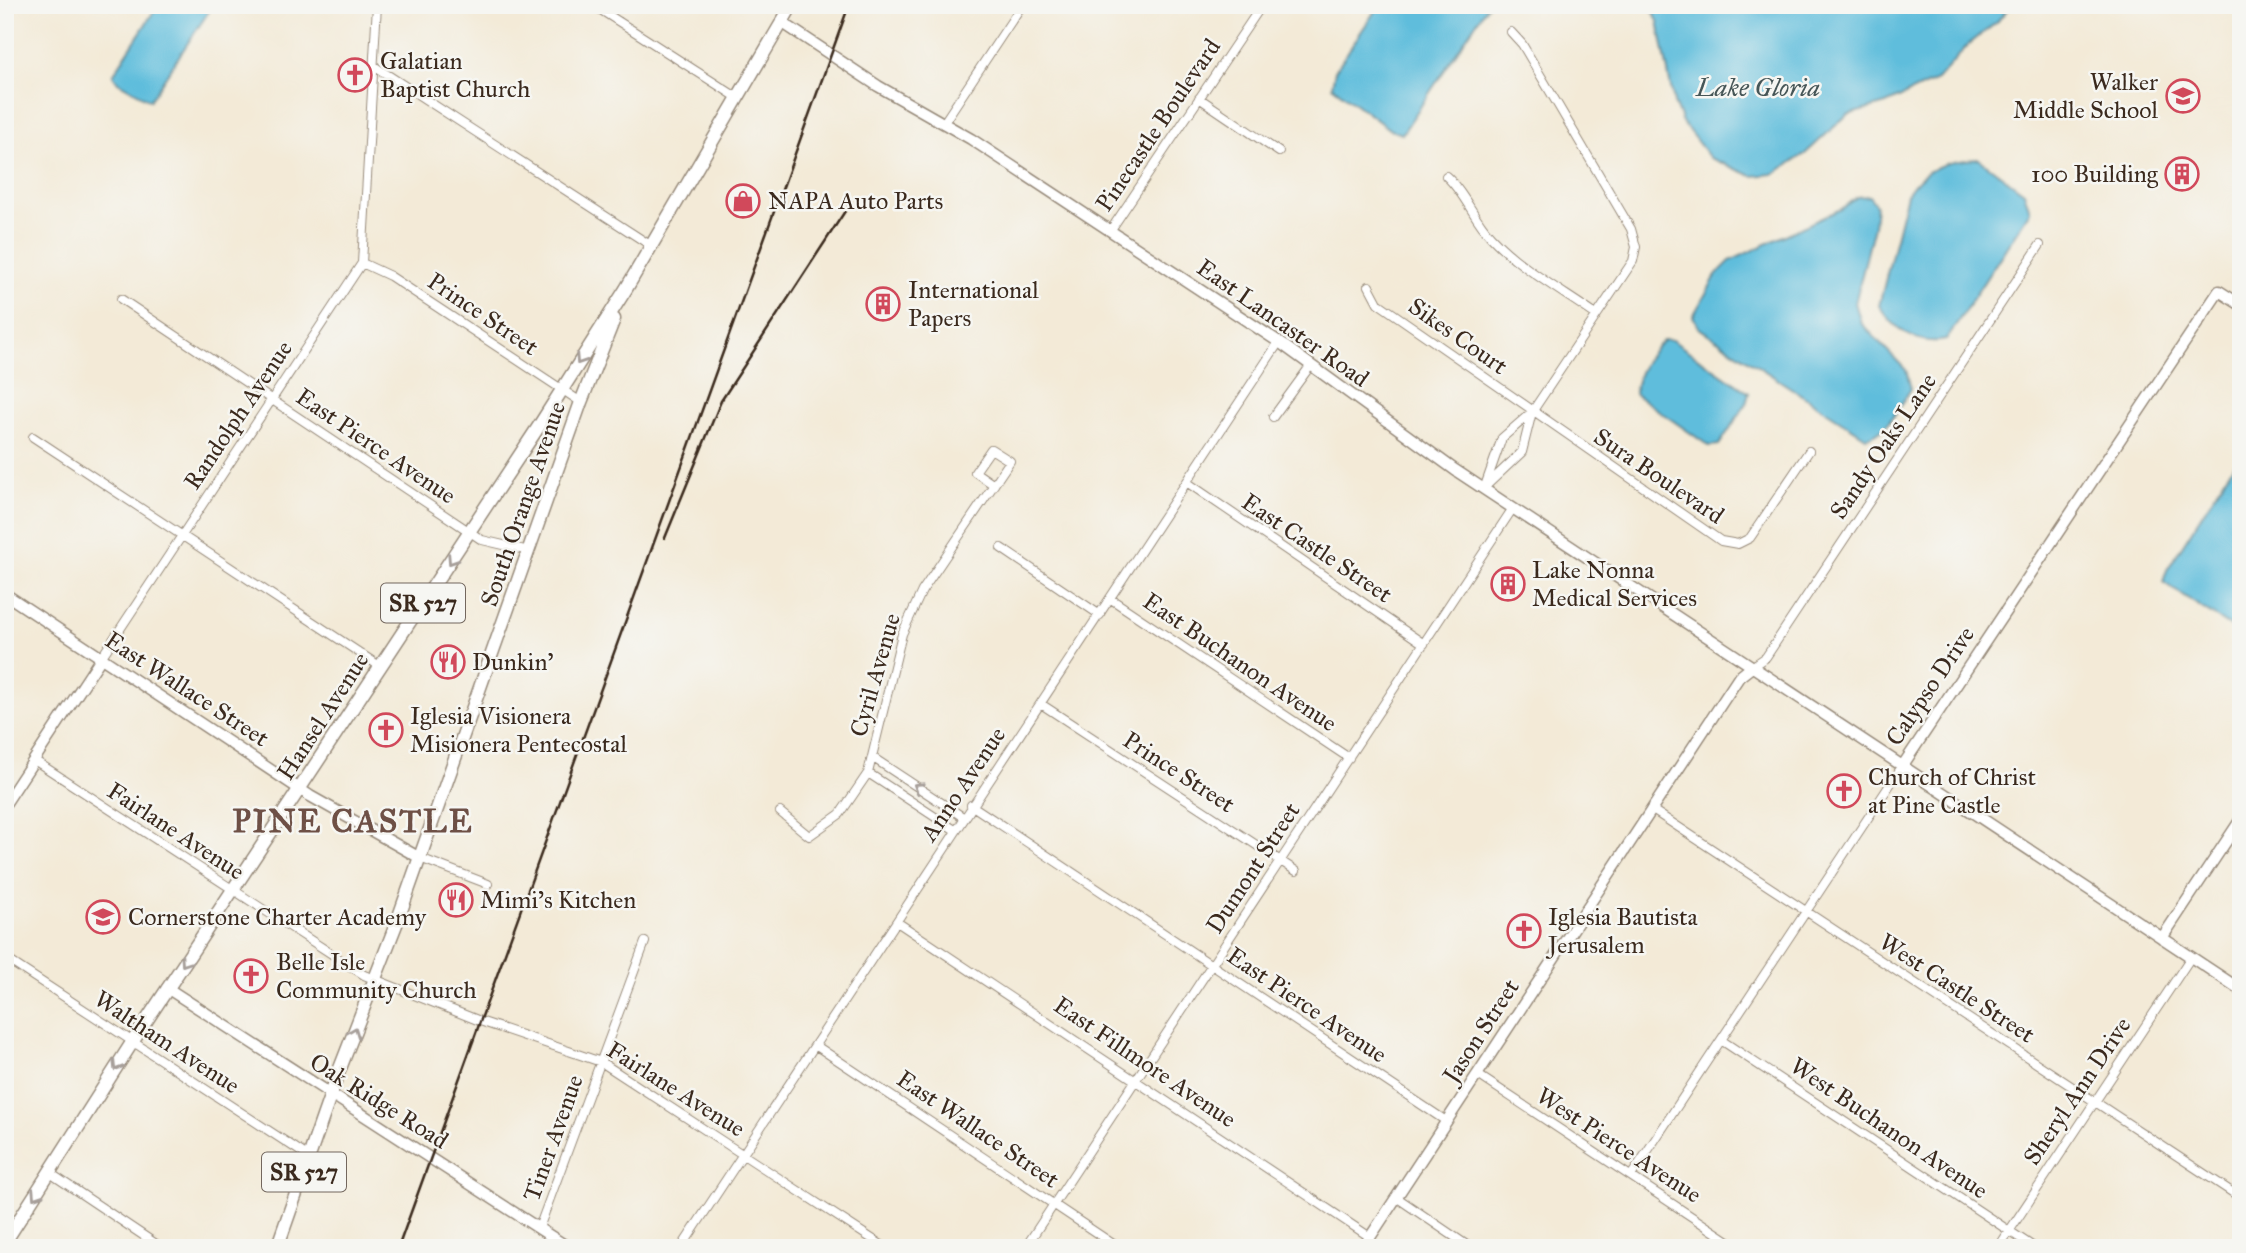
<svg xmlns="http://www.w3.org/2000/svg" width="2246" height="1253" viewBox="0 0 2246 1253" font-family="'IM FELL Great Primer',serif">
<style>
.water{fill:#5ebddc;stroke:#4c747d;stroke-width:2}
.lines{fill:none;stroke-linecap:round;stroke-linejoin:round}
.street-casing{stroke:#978a7a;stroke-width:10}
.secondary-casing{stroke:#978a7a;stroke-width:13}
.primary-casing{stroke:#978a7a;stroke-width:15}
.street{stroke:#fff;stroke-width:8}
.secondary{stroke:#fff;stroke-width:10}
.primary{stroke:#fff;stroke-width:12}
.rail{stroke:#3b2a1e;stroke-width:2.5}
.oneway{stroke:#a79f9a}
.labels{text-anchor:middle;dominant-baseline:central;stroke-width:5;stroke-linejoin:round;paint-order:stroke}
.shield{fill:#f6f6f2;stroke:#73675e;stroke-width:2}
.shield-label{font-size:23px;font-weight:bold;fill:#3b2a1e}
.poi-label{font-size:24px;fill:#3b2a1e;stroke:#f6f6f2;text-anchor:start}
.street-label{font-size:24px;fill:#3b2a1e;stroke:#f6f6f2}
.water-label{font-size:26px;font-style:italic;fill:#465657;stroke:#f6f6f2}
.district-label{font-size:32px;font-weight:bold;letter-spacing:2px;fill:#6e5046;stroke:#f6f6f2}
</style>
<rect width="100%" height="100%" fill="#f6f6f2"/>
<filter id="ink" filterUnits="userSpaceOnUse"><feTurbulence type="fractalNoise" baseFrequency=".0143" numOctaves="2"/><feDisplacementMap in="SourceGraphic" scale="14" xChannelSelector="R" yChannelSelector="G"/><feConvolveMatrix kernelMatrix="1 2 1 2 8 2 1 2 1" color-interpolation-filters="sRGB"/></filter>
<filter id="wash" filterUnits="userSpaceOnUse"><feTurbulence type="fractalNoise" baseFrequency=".00686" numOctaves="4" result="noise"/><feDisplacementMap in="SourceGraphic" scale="28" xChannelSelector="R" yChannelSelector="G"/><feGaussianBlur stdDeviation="1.57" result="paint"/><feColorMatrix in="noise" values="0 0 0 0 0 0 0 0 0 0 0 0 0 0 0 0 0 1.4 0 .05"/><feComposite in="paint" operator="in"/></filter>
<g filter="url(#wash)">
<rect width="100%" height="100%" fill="#f3ead7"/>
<path class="water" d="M158,5H213L150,100L118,82L113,75Z
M1379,5H1488L1402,134L1389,129L1332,86L1335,71Z
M1649,5H2011L1997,22L1968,45L1937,80L1886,104L1847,115L1805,154L1773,174L1752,176L1710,158L1682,122L1674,103L1658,21Z
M1979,159L2024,192L2030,211L1946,340C1915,346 1896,330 1879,306L1907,194C1924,167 1949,160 1979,159Z
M1869,196L1876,205L1874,226L1855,303L1861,323L1906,370L1911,389C1899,406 1888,433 1866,437L1699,328L1693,316L1717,274L1730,261L1841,209L1857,197Z
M1664,340H1672L1749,393L1746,404L1719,445L1709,446L1635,394C1635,375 1649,353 1664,340Z
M2241,453V634L2163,582L2167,570Z"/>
</g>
<g filter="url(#ink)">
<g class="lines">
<defs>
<path id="street" d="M593,5L738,98
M374,66L650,245
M1199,98L1279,152
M943,124L1022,5
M1446,176C1465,193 1473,218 1491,237C1520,268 1562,291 1596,315
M1110,231L1262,5
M362,263L390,276L581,402
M1369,286L1378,303L1721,541L1738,544L1750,538L1809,451
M121,299L482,540L529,551
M1273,417L1311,365
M33,437L381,667
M1188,483L1424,644
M1488,484L1522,452L1532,412
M1484,489L1502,438L1532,412L1633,261L1636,247L1631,229L1522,44L1511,32
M1001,548L1100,615
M1111,599L1349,758
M101,658L362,263L377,5
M1753,666L1766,657L2040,245
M1041,704L1296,871
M872,757L963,817
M34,760L364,975L480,1021L601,1062L886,1248
M868,773L955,830
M971,805L1446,1121
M1651,809L2241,1198
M780,812L809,836L840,814L868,773L902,634L922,591L1010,461L991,449L975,472L994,485
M420,858L488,884
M897,922L1370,1237
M5,958L309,1157
M1721,1040L2035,1248
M815,1045L1119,1248
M1478,1075L1739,1248
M50,1173L162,1248
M1631,1176L1903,765
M1396,1197L1471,1248
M539,1228L645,942
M681,1248L1279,342
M1025,1248L1513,508
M1998,1248L2191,957"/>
<path id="secondary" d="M783,23L878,86L971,139L1279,342L1455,470L2241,990
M5,594L310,796L420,858
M1903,765L2219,291L2241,305
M5,804L101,658
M2162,938L2241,819
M167,988L569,1248
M1363,1248L1739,677L1753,666"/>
<path id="primary" d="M5,1242L133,1041L539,426L626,289L792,5
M277,1248L339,1071L397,922L581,402L614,319"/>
</defs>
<use href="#street" class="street-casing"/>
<use href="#secondary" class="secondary-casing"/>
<use href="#primary" class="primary-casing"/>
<use href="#street" class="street"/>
<use href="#secondary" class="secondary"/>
<use href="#primary" class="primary"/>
<path class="rail" d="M665,538L721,401L851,202
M398,1248L849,5"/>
</g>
<defs><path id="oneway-chevron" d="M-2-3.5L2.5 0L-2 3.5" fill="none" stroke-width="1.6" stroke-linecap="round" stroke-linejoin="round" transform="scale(1.75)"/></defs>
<g class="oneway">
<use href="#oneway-chevron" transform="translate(580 360) rotate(123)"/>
<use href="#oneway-chevron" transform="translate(452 560) rotate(123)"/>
<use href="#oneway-chevron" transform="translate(918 787) rotate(-147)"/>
<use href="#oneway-chevron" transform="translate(185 962) rotate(124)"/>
<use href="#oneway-chevron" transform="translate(354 1032) rotate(-69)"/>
<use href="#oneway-chevron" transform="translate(117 1066) rotate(122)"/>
<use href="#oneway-chevron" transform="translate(36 1195) rotate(123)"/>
</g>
</g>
<defs>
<symbol id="church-ring" viewBox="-11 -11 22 22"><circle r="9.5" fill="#f6f6f2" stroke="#d1495b" stroke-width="1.5"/><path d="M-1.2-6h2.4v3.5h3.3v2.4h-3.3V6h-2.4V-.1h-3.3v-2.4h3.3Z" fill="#d1495b"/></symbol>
<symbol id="school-ring" viewBox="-11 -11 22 22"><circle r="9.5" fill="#f6f6f2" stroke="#d1495b" stroke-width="1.5"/><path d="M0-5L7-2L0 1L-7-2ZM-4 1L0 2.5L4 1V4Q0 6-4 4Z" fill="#d1495b"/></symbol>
<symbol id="building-ring" viewBox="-11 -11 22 22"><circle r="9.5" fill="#f6f6f2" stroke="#d1495b" stroke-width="1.5"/><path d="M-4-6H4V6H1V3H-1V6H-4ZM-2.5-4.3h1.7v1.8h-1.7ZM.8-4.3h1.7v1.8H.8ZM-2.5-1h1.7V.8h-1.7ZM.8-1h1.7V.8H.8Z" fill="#d1495b"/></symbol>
<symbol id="shop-ring" viewBox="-11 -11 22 22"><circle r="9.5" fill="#f6f6f2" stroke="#d1495b" stroke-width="1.5"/><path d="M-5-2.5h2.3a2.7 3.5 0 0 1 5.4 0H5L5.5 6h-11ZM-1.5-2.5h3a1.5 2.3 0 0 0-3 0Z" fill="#d1495b"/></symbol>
<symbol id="restaurant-ring" viewBox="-11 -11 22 22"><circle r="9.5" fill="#f6f6f2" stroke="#d1495b" stroke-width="1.5"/><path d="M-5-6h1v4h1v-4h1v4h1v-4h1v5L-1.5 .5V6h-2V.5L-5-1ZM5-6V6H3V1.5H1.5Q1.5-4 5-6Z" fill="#d1495b"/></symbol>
</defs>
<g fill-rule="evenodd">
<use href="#church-ring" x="336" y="56" width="38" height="38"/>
<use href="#school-ring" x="2164" y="77" width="38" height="38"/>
<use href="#building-ring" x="2163" y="155" width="38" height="38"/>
<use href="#shop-ring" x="724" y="182" width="38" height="38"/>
<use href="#building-ring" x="864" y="285" width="38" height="38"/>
<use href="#building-ring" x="1489" y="565" width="38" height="38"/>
<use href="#restaurant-ring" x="429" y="643" width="38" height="38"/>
<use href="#church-ring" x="367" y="711" width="38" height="38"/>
<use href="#church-ring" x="1825" y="772" width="38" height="38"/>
<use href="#restaurant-ring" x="437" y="881" width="38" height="38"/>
<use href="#school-ring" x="84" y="898" width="38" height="38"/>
<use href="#church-ring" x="1505" y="912" width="38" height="38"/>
<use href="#church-ring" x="232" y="957" width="38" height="38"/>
</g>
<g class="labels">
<g class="shield">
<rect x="381" y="583.5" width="84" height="39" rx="5"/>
<rect x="262" y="1152.5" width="84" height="39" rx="5"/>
</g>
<g class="shield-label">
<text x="423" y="603">SR 527</text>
<text x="304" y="1172">SR 527</text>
</g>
<g class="poi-label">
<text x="380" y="61">Galatian<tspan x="380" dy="28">Baptist Church</tspan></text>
<text x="2158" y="82" text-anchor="end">Walker<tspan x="2158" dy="28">Middle School</tspan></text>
<text x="2158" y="174" text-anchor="end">100 Building</text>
<text x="768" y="201">NAPA Auto Parts</text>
<text x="908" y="290">International<tspan x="908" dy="28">Papers</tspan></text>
<text x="1532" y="570">Lake Nonna<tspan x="1532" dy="28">Medical Services</tspan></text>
<text x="472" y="662">Dunkin'</text>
<text x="410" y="716">Iglesia Visionera<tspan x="410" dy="28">Misionera Pentecostal</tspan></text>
<text x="1868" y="777">Church of Christ<tspan x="1868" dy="28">at Pine Castle</tspan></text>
<text x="480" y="900">Mimi's Kitchen</text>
<text x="128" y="917">Cornerstone Charter Academy</text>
<text x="1548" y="917">Iglesia Bautista<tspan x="1548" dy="28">Jerusalem</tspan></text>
<text x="276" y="962">Belle Isle<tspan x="276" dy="28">Community Church</tspan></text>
</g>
<g class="street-label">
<text transform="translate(1158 125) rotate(-56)">Pinecastle Boulevard</text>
<text transform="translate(483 314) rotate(34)">Prince Street</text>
<text transform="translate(1283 323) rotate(35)">East Lancaster Road</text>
<text transform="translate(1458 336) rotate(35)">Sikes Court</text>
<text transform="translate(238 415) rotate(-56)">Randolph Avenue</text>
<text transform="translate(376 446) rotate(34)">East Pierce Avenue</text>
<text transform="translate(1883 446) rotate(-56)">Sandy Oaks Lane</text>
<text transform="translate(1659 476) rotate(34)">Sura Boulevard</text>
<text transform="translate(523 504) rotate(-71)">South Orange Avenue</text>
<text transform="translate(1317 548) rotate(34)">East Castle Street</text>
<text transform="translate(1240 662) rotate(34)">East Buchanon Avenue</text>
<text transform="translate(875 675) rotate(-74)">Cyril Avenue</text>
<text transform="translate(1930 686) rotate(-56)">Calypso Drive</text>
<text transform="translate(187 689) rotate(33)">East Wallace Street</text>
<text transform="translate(323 716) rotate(-57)">Hansel Avenue</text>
<text transform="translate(1179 772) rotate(33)">Prince Street</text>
<text transform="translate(963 784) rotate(-56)">Anno Avenue</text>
<text transform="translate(176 831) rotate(33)">Fairlane Avenue</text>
<text transform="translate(1253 868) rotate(-57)">Dumont Street</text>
<text transform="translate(1957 988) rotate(33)">West Castle Street</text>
<text transform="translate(1307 1005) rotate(34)">East Pierce Avenue</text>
<text transform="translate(1481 1031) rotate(-57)">Jason Street</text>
<text transform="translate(167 1042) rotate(33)">Waltham Avenue</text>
<text transform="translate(1145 1062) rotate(34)">East Fillmore Avenue</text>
<text transform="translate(676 1089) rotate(32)">Fairlane Avenue</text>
<text transform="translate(2077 1091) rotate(-56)">Sheryl Ann Drive</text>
<text transform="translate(379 1101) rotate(32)">Oak Ridge Road</text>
<text transform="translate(1889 1128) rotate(34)">West Buchanon Avenue</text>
<text transform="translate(978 1129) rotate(34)">East Wallace Street</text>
<text transform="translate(553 1138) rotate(-70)">Tiner Avenue</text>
<text transform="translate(1619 1145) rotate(33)">West Pierce Avenue</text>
</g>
<g class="water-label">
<text x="1758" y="87">Lake Gloria</text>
</g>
<g class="district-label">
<text x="353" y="821">PINE CASTLE</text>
</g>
</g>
<rect width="2246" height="1253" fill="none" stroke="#f6f6f2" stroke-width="28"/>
</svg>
